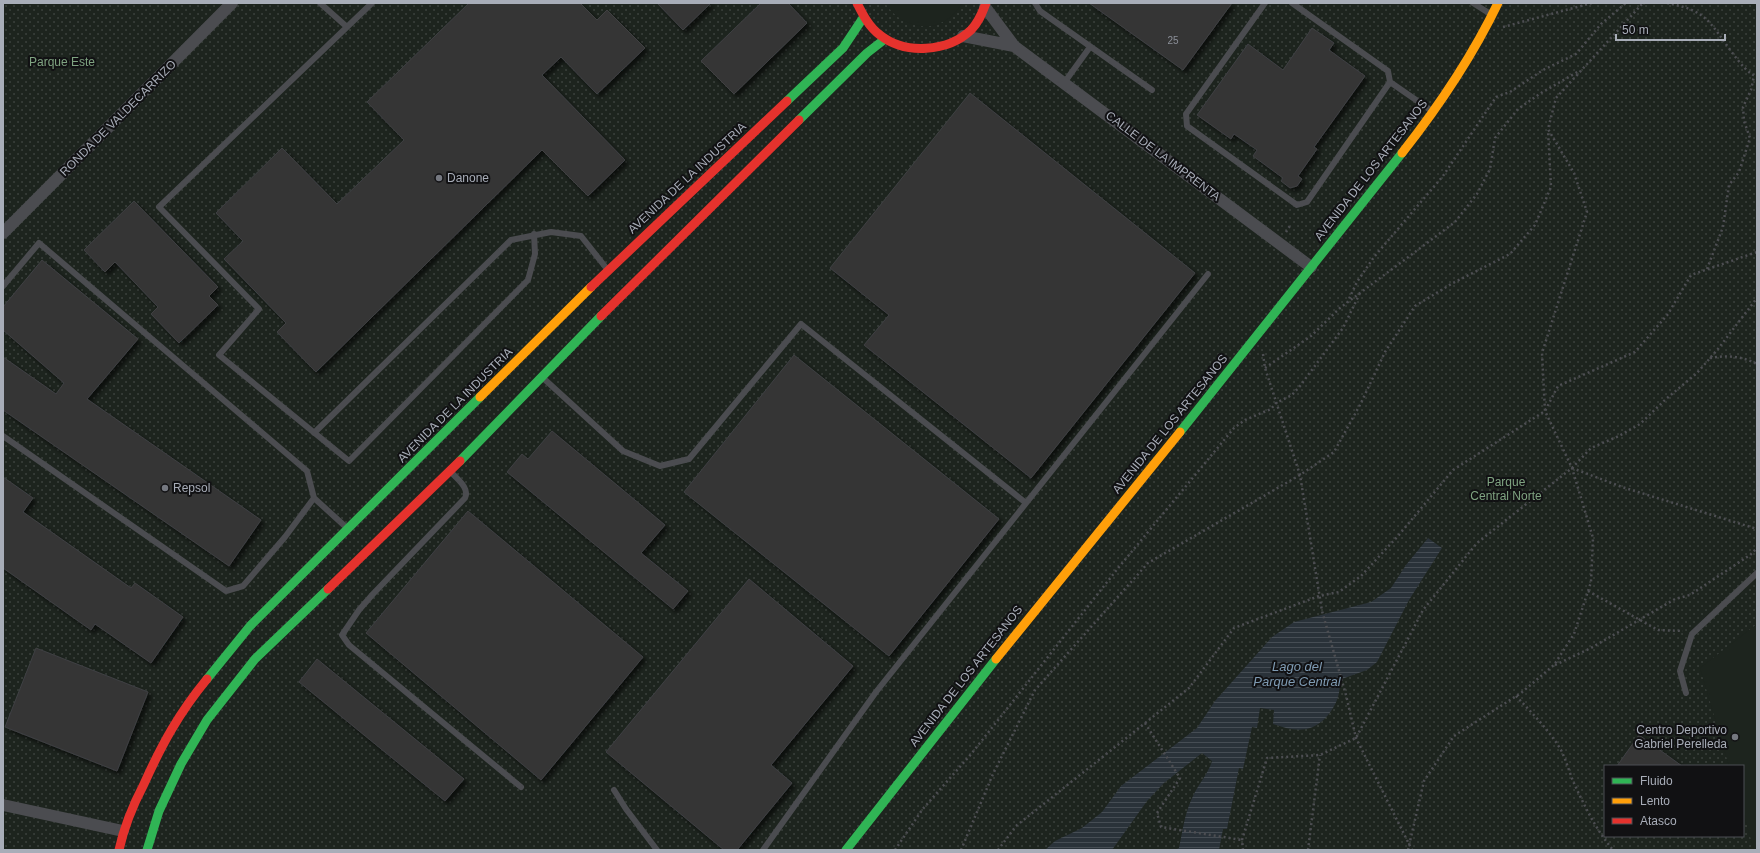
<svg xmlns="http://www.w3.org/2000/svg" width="1760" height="853" viewBox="0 0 1760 853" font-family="Helvetica,sans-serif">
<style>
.grass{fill:url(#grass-dots);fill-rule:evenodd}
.garden{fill:#1d241e}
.water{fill:url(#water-rules)}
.building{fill:#353536;stroke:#3f4043;filter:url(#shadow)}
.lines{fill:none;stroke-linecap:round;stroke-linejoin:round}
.path{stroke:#4d4e52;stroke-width:2.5;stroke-dasharray:2 3;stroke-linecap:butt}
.lane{stroke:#4b4c50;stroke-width:6}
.street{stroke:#4b4c50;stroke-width:12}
.fast{stroke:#30b455;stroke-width:9}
.slow{stroke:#ff9f0a;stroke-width:9}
.jam{stroke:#e5322d;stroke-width:9}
.poi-dot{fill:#757880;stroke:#111113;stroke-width:1.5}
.labels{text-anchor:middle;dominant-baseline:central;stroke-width:4;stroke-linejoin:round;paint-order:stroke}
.number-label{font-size:10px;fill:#8b8f98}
.park-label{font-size:12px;fill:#7fa381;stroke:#111113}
.street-label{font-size:12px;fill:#a8adb8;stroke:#111113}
.poi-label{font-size:12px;fill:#a8adb8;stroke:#111113;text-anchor:start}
.water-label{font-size:13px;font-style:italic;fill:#7f9bb3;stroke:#111113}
</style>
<defs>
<pattern id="grass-dots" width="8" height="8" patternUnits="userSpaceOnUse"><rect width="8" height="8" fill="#1d241e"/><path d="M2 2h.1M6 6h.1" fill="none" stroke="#3b413d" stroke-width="1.8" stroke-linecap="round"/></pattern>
<pattern id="water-rules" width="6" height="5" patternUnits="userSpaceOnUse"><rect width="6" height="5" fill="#2a3239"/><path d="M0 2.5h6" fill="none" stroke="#464d54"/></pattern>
<filter id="shadow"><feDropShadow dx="3.5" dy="3.5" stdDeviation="2" flood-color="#0009"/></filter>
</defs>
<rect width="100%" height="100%" fill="#171717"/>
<path class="grass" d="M3,3H1757V850H3ZM1605,766H1743V836H1605Z"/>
<path class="garden" d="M885,3H962C943,36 904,32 885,3Z
M1757,624V850H1754L1743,812V766H1729L1700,668Z"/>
<path class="water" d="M1428,538L1442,548L1409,600L1377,662L1367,670L1339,680C1343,698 1328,722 1310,728C1298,732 1285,728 1273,724L1274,710L1260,708L1257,728L1252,727L1243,769L1239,768L1227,829H1223L1219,850H1175L1179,848C1183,829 1185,811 1194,794C1200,782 1208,774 1212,761L1202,753L1164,783L1147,801L1112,850H1045L1055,841L1082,828L1102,812L1121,786L1197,728L1215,701L1272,637L1294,622L1371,602L1391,588L1406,565Z"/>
<path class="building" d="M469,3H580L597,20L607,10L645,48L597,94L561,57L542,75L625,160L588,196L542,150L316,372L277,332L286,323L224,259L243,241L216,213L282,148L337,204L404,140L367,102Z
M657,3H711L683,30Z
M761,3H788L807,23L734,94L701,61Z
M1089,3H1232L1183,70Z
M1312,28L1334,43L1329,50L1365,76L1314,147L1317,149L1298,176L1302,179L1297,186L1290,188L1281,181L1283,178L1253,156L1257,150L1234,134L1231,139L1197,115L1248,44L1283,70Z
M970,93L1195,273L1031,478L864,345L889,315L830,268Z
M134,201L218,287L209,296L218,305L179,343L151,314L158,307L115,262L105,272L84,250Z
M42,260L138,339L87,399L261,520L229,566L3,410V357L56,394L64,383L3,330V307Z
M794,355L999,519L889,656L684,492Z
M552,431L665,525L641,553L688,591L673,609L507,472L522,454L528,459Z
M3,477L33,498L23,512L131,588L135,583L183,617L151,663L95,624L91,630L3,568Z
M468,511L643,657L541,780L366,633Z
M749,579L853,666L771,765L792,783L737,850H724L606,752Z
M36,648L148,692L117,771L5,727Z
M317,659L464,779L445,801L299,682Z
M1639,735L1682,766H1617Z"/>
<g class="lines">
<path class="path" d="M1643,3H1648
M1667,3C1681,6 1695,9 1706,19C1719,30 1743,75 1757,76
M1503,27L1592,3
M1286,232L1291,224
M1707,269L1723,227L1729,185L1739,172L1750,138L1744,121L1743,107L1751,90L1754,76
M1347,303L1357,282L1374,257L1443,176L1496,97L1510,92L1543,70L1576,54L1601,24L1626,3
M1263,354L1265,368L1300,475L1322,611L1346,695L1356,738L1412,850
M1710,358C1726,355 1742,356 1757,364
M1265,368L1311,336L1340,308L1455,222L1477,194L1490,169L1495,138L1518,109L1541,93L1579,71
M1572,468L1622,487L1757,529
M1588,591L1658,630L1683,631
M1555,665L1591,648L1675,599L1690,595L1750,555L1757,548
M1516,696C1532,713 1549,730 1561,750C1566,760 1569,771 1573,781C1584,805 1596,830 1613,850
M1145,723L1180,778L1157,813L1161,827L1242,840
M895,850L922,810L972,753L1119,567L1234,428L1245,420L1271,409L1276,403L1292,395L1300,386L1343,328L1360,293
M961,850L993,774L1035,690L1148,563L1300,475L1334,452L1361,403L1385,352L1415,306L1453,283L1510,254L1535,225L1551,187L1548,130
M998,850L1016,826L1189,688L1234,628L1319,596L1339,592L1361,576L1398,536L1453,470L1545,411L1558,386L1635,352L1668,314L1691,275L1757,252
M1243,850L1242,840L1267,758L1320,755L1356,738L1423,610L1477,543L1572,468L1591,448L1619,436L1640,424L1666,399L1697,373L1718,349L1757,298
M1308,850L1320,755
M1408,850L1424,781L1454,736L1521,693L1554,665L1574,634L1591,582L1593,538L1572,468L1545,411L1542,353L1587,212L1574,173L1548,129L1556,98L1643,3"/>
<path class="lane" d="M320,3L347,27L372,3
M1035,3L1040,11L1152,90
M1265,3L1186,114L1187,126L1297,205L1307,202L1390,82L1388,71L1292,3
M1473,3L1492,15
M347,27L159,207L259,309L219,355L349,461L528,280L535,254L534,234
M1390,82L1432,111
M1064,83L1090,47
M3,286L39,243L307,471L314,498L347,528
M542,377L623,451L660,466L689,459L801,324L1026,503
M314,433L511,240L551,232L581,236L607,269
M3,436L226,591L243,586L285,537L314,498
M451,472C457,479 470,488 465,498L373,594L359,610L342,635L349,645L521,787
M1686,693L1680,671L1692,634L1757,573
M614,790L626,809L657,850
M763,850L876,692L1208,274"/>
<path class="street" d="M985,7L1014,46L1311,267
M963,36L1014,46
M3,233L232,3
M3,805L123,831"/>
<path class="fast" d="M787,101L843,48L863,18
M799,120L867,53L885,39
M1180,432L1402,153
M460,461L601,316
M207,679L250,626L480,397
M147,850L159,811L181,764L207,720L255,659L328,589
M846,850L996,659"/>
<path class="slow" d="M1402,153C1439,106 1472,57 1498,3
M480,397L591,287
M996,659L1180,432"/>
<path class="jam" d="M857,3C863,15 869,27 880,35C905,55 948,52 971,30C979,22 982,13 986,3
M591,287L787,101
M601,316L799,120
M328,589L460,461
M119,850C124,827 133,805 144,784C162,744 179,713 207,679"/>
</g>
<g class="poi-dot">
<circle cx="439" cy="178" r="4"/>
<circle cx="165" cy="488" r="4"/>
<circle cx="1735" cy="737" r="4"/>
</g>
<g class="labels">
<g class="number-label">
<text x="1173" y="40">25</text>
</g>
<g class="park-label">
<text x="62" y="62">Parque Este</text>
<text x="1506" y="482">Parque<tspan x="1506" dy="14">Central Norte</tspan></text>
</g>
<g class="street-label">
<text transform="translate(118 118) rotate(-45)">RONDA DE VALDECARRIZO</text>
<text transform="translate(1163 156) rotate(37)">CALLE DE LA IMPRENTA</text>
<text transform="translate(1371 170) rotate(-52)">AVENIDA DE LOS ARTESANOS</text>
<text transform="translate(687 178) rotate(-43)">AVENIDA DE LA INDUSTRIA</text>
<text transform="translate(455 405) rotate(-45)">AVENIDA DE LA INDUSTRIA</text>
<text transform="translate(1170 424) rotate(-51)">AVENIDA DE LOS ARTESANOS</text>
<text transform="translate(966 676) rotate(-52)">AVENIDA DE LOS ARTESANOS</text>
</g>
<g class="poi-label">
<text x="447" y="178">Danone</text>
<text x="173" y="488">Repsol</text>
<text x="1727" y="730" text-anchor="end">Centro Deportivo<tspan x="1727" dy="14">Gabriel Perelleda</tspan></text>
</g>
<g class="water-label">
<text x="1297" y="666">Lago del<tspan x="1297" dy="15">Parque Central</tspan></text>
</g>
</g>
<rect width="1760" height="853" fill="none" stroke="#a8adb8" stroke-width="8"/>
<rect x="1604" y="765" width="140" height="72" fill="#111113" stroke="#4d4f55"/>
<rect x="1612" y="778" width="20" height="6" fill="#30b455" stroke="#4d4f55"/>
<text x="1640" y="785" font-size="12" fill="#a8adb8">Fluido</text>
<rect x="1612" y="798" width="20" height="6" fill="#ff9f0a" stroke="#4d4f55"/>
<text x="1640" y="805" font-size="12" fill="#a8adb8">Lento</text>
<rect x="1612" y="818" width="20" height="6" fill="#e5322d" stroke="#4d4f55"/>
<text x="1640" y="825" font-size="12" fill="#a8adb8">Atasco</text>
<path d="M1616 34v6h109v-6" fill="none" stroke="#a8adb8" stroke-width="2"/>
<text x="1622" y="34" font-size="12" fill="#a8adb8" stroke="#111113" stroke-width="3" paint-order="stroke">50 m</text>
</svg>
